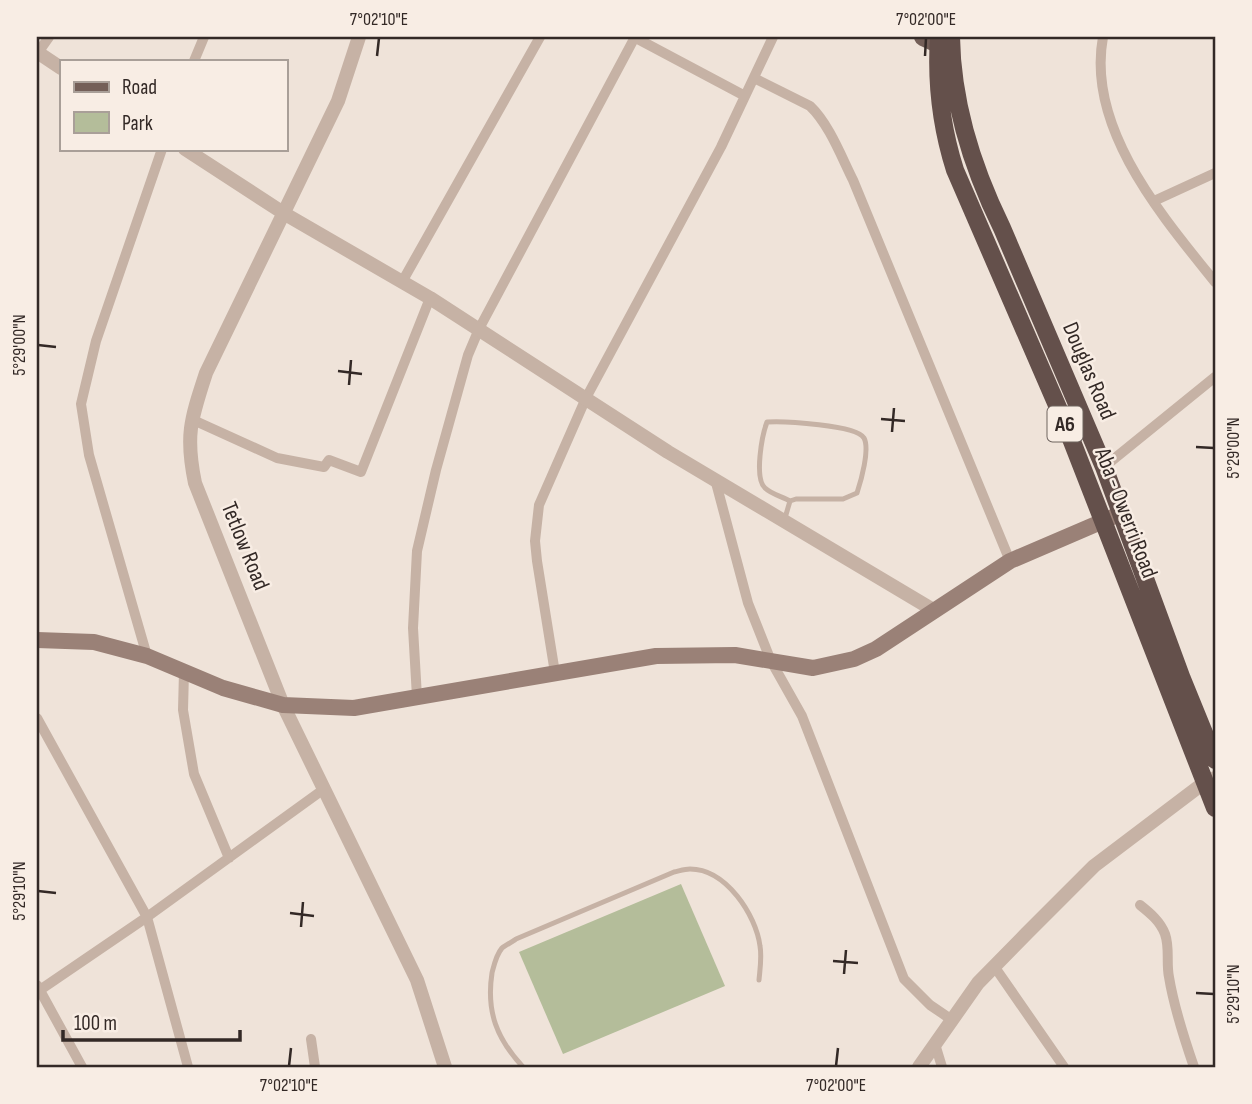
<svg xmlns="http://www.w3.org/2000/svg" width="1252" height="1104" viewBox="0 0 1252 1104" font-family="'Sofia Sans Condensed',sans-serif">
<style>
.green{fill:#b4bd9a}
.lines{fill:none;stroke-linecap:round;stroke-linejoin:round}
.service{stroke:#c6b2a5;stroke-width:5}
.minor{stroke:#c6b2a5;stroke-width:10}
.tertiary{stroke:#c6b2a5;stroke-width:14}
.secondary{stroke:#9a8177;stroke-width:16}
.primary{stroke:#745f58;stroke-width:18}
.trunk{stroke:#64504b;stroke-width:18}
.ticks{fill:none;stroke:#332926;stroke-width:2.5}
.labels{text-anchor:middle;dominant-baseline:central;stroke-width:5;stroke-linejoin:round;paint-order:stroke}
.shield{fill:#f8ede4;stroke:#6e645f;stroke-width:2}
.shield-label{font-size:21px;font-weight:bold;fill:#332926}
.street-label{font-size:23px;fill:#332926;stroke:#f8ede4}
.neatline{fill:none;stroke:#332926;stroke-width:2.5}
.ticks-label{font-size:18px;text-anchor:middle;fill:#332926}
</style>
<rect width="100%" height="100%" fill="#efe3d9"/>
<path class="green" d="M681,884L725,986L563,1054L519,952Z"/>
<g class="lines">
<path class="service" d="M785,518L790,501L796,499H843L857,493C861,481 870,449 864,438C857,425 783,421 767,422C762,435 754,478 765,488C771,494 783,497 790,501
M523,1067C497,1039 486,1012 492,973C494,965 496,955 502,948C506,945 512,942 516,939L674,872C679,871 685,869 690,869C726,869 756,915 760,946C762,957 760,969 759,980"/>
<path class="minor" d="M634,37L745,96
M1103,37C1086,128 1162,216 1215,282
M37,54L49,37
M194,61L204,37
M754,78L810,106C829,124 841,156 853,180L1010,561
M1154,201L1215,173
M402,282L540,37
M191,419L277,458L324,467L329,460L361,472L430,298
M1104,467L1215,377
M715,479L748,603L771,661L802,716L904,979L930,1005L952,1020
M147,656L89,455L81,404L96,341L162,149
M184,672L183,710L194,774L229,858
M555,673L537,561L535,541L539,505L586,398L721,147L773,37
M417,697L413,628L417,551L436,470L468,355L479,329L635,37
M37,718L147,917L188,1067
M1140,905C1150,913 1160,921 1165,934C1170,948 1166,963 1169,977C1174,1008 1184,1038 1194,1067
M994,966L1064,1067
M37,985L82,1067
M37,992L147,917L324,789
M311,1039L315,1067
M935,1044L942,1067"/>
<path class="tertiary" d="M359,37L338,101L206,373C191,419 185,435 195,483L283,705L417,980L445,1067
M37,52L61,68
M185,149L285,214L430,298L668,452L935,611
M919,1067L978,983L1027,933L1094,866L1205,782L1215,778"/>
<path class="secondary" d="M37,640L94,642L147,656L223,688L283,705L354,708L656,656L735,655L813,668L854,659L876,649L1010,561L1122,513"/>
<path class="primary" d="M923,37L951,50"/>
<path class="trunk" d="M939,37C936,82 941,126 955,170L1066,426L1215,808
M951,37C952,103 973,169 1002,228L1104,467L1182,679L1215,760"/>
</g>
<path class="ticks" d="M377,56L379,38M925,56L926,38M38,345L56,347M338,371L362,374M349,385L351,360M881,419L905,421M892,432L894,408M1196,447L1214,448M38,891L56,893M290,913L314,916M301,927L303,902M833,961L858,963M844,974L846,950M1196,993L1214,994M289,1066L291,1048M836,1066L838,1048"/>
<g class="labels">
<rect class="shield" x="1047.5" y="406.5" width="35" height="35" rx="5"/>
<g class="shield-label">
<text x="1065" y="424">A6</text>
</g>
<g class="street-label">
<text transform="translate(1089 371) rotate(67)">Douglas Road</text>
<text transform="translate(1126 513) rotate(69)">Aba - Owerri Road</text>
<text transform="translate(245 546) rotate(68)">Tetlow Road</text>
</g>
</g>
<rect width="1252" height="1104" fill="none" stroke="#f8ede4" stroke-width="77"/>
<rect x="60" y="60" width="228" height="91" fill="#f8ede4" stroke="#a99f98" stroke-width="2"/>
<rect x="74" y="82" width="35" height="10" fill="#745f58" stroke="#a99f98" stroke-width="2"/>
<text x="122" y="94" font-size="21" fill="#332926">Road</text>
<rect x="74" y="112" width="35" height="21" fill="#b4bd9a" stroke="#a99f98" stroke-width="2"/>
<text x="122" y="130" font-size="21" fill="#332926">Park</text>
<path d="M63 1030v10h177v-10" fill="none" stroke="#332926" stroke-width="3.5"/>
<text x="74" y="1030" font-size="21" fill="#332926" stroke="#f8ede4" stroke-width="5" paint-order="stroke">100 m</text>
<rect x="38" y="38" width="1176" height="1028" class="neatline"/>
<g class="ticks-label">
<text x="379" y="25">7°02'10"E</text>
<text x="926" y="25">7°02'00"E</text>
<text transform="translate(19 345) rotate(-90)" y="6">5°29'00"N</text>
<text transform="translate(1233 448) rotate(-90)" y="6">5°29'00"N</text>
<text transform="translate(19 891) rotate(-90)" y="6">5°29'10"N</text>
<text transform="translate(1233 994) rotate(-90)" y="6">5°29'10"N</text>
<text x="289" y="1091">7°02'10"E</text>
<text x="836" y="1091">7°02'00"E</text>
</g>
</svg>
